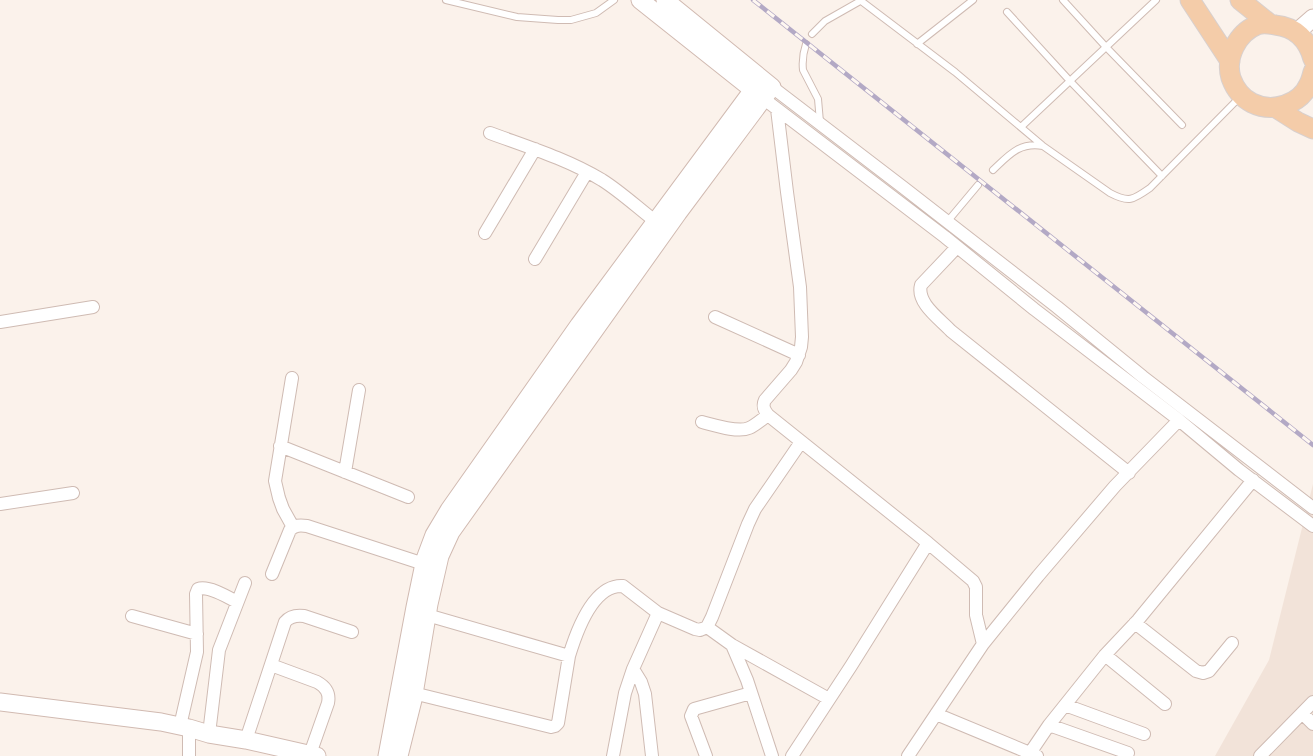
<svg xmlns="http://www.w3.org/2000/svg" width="1313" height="756" viewBox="0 0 1313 756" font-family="'Golos Text',sans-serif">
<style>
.residential{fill:#f2e3d9}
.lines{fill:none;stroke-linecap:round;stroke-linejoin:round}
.lane-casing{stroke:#cfbbb3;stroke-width:8}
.street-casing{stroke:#cfbbb3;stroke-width:14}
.secondary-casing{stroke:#d1bab1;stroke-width:19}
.primary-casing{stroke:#d8d0ce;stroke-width:21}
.lane{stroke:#fff;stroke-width:6}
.street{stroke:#fff;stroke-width:12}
.secondary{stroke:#fff;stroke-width:17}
.primary{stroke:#f4cca9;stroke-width:19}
.rail-casing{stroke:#b3a9c5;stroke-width:4.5}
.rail{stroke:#fef7f1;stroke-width:3;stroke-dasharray:9;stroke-linecap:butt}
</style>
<rect width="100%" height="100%" fill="#fbf2eb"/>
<path class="residential" d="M1313,484V756H1215L1269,660Z"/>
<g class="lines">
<defs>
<path id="lane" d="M446,0L517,17L558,20H571L596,13L614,0
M860,0L955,72L1042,145
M1063,0L1106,47L1182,125
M1007,12L1070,81L1162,176
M812,34L825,21L862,0
M806,44C803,53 802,61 803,70L818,99L820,122
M917,44L973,0
M1021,127L1156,0
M993,170C1009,155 1019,142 1043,146L1110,193C1129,203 1133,200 1150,188L1240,97
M947,222L978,185"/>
<path id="street" d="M772,87L904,188L1057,307L1143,377L1313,508
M764,99L945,237L1034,309L1179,420L1239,470L1313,526
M777,109L787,192L800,287L802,337L801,347L796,362L791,370L765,400C762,406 764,410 768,415L928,543L973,581L976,587V615L983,644
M490,133C528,147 567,159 602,180C621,192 638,208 655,221
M485,233L535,149
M957,247L921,285C916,303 940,319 951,331L1129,473
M535,259L587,172
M715,317L799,355
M0,322L93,307
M292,378L275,481L279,498L283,509L293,527
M702,422C714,425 738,433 749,428C756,425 762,419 768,415
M280,446L408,497
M345,472L359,390
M0,504L73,493
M272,574L290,530C295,525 300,525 307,526L424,564
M427,615L569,656
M132,616L197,634
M1135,623L1196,671L1203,673L1209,671L1232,643
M707,627L732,645L747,680L772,756
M732,645L829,699
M1105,655L1165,704
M271,665L317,682C326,687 330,693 328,703L310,754
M633,669L641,682L645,694L652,756
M413,693L551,727L555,726L558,723L569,656C576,633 593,584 623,586L658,613
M1065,705L1144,734
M1302,713L1313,724
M936,714L1037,756
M1049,725L1128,753
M180,726L197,652L196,594L198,589C208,585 228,597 237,602
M209,734L217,667L219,650L245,583
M246,740L285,622C290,616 296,615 304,616L352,632
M189,756V728
M613,756L625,693L633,669L658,613L695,629L700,630L707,627L712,617L748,524L755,509L801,442
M706,756L691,716L694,709L751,693
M792,756L851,666L928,543
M908,756L983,644L1038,576L1115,486L1179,420
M1028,756L1049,725L1105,655L1138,620L1253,480
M1260,756L1313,702"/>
<path id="secondary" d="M640,0L762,97
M1297,32L1313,18
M0,702L161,722L189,728L209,734L246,740L317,756
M387,756L415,607L425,559L434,535L449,510L579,325L761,79
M399,756L413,700L429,604L440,556L451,532L678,213L772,87L665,0"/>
<path id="primary" d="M1190,0L1230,61
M1240,0L1270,24
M1313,59C1308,40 1296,27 1275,25C1270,24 1262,23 1257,25C1237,33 1225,58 1231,78C1235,89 1242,98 1252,103C1272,113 1300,105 1309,84C1311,80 1312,76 1313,72
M1276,108L1298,122L1313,129"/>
</defs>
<use href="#lane" class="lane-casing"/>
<use href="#street" class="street-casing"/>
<use href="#secondary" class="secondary-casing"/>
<use href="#primary" class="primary-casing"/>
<use href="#lane" class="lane"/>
<use href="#street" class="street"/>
<use href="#secondary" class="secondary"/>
<use href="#primary" class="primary"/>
<defs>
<path id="rail" d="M753,0L1313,445"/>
</defs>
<use href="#rail" class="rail-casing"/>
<use href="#rail" class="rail"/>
</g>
</svg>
